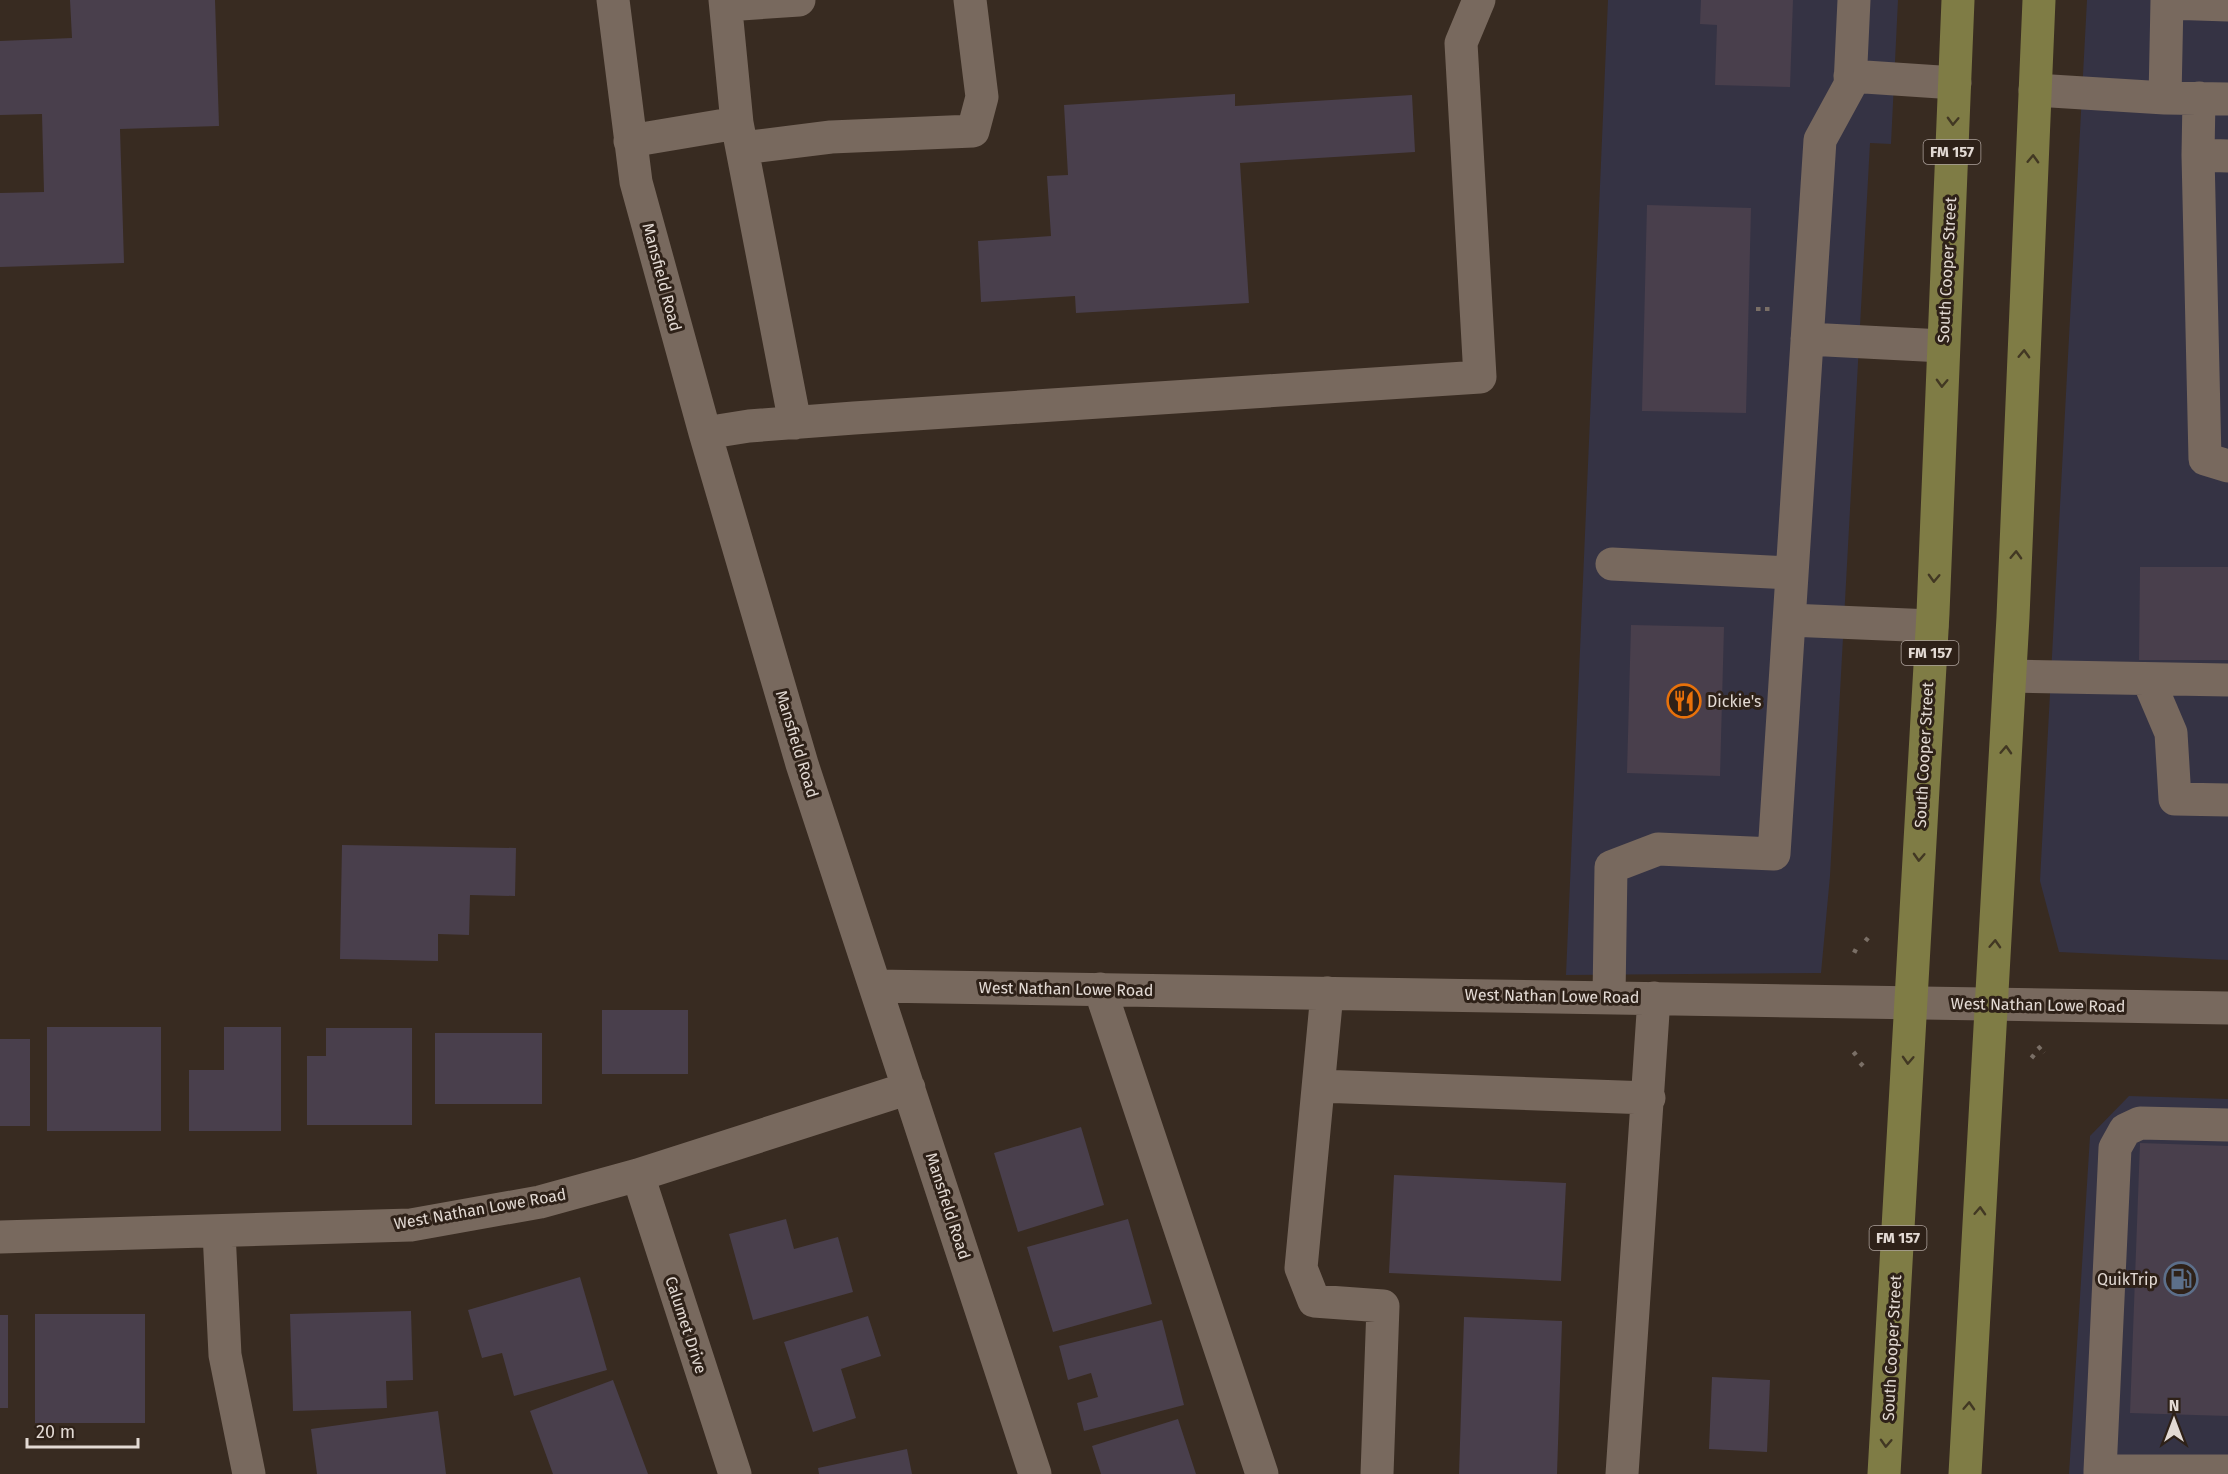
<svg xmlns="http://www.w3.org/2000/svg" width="2228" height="1474" viewBox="0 0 2228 1474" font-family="'Fira Sans',sans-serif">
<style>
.commercial{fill:#353344}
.building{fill:#493f4c}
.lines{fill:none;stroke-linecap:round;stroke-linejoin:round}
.path{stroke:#7a6f66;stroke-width:4;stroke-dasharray:4.5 4.5;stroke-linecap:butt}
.minor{stroke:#78695e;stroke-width:33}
.major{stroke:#7f7c45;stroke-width:33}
.oneway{stroke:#423823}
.labels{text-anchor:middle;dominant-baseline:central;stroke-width:6;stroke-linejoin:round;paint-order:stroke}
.shield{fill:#2e2118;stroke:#ada29c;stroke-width:1.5}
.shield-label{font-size:15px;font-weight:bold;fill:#e3dad4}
.street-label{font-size:16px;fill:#e3dad4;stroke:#2e2118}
.poi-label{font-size:16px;fill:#e3dad4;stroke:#2e2118;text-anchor:start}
</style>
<rect width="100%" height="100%" fill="#382b21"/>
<path class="commercial" d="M1608,0H1898L1891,144L1870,143L1830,876L1821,973L1566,975Z
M2087,0H2228V960L2059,952L2040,881Z
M2129,1096L2228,1099V1474H2069L2090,1136Z"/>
<path class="building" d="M70,0H215L219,126L120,129L124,263L0,267V193L44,192L42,114L0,115V41L72,38Z
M1701,0H1793L1790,87L1715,85L1717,25L1700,24Z
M1235,94V106L1412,95L1415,152L1240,163L1249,303L1076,313L1075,296L981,302L978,241L1051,236L1047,176L1068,175L1064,105Z
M1647,205L1751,208L1746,413L1642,411Z
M2140,567H2228V660H2139Z
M1631,625L1724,627L1720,776L1627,773Z
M342,845L516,848L515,896L470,895L469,935L438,934V961L340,959Z
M602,1010H688V1074H602Z
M47,1027H161V1131H47Z
M224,1027H281V1131H189V1070H224Z
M326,1028H412V1125H307V1056H326Z
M435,1033H542V1104H435Z
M0,1039H30V1126H0Z
M1081,1127L1104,1205L1018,1232L994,1153Z
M2140,1143L2228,1146V1416L2130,1413Z
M1394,1175L1566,1183L1561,1281L1389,1273Z
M786,1219L794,1249L838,1237L853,1292L753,1320L729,1234Z
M1128,1219L1152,1304L1053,1332L1027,1247Z
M580,1277L607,1370L514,1396L502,1353L482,1358L468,1310Z
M411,1311L413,1380L386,1381L387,1408L293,1411L290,1314Z
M35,1314H145V1423H35Z
M0,1315H8V1408H0Z
M868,1316L881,1356L841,1369L856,1418L813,1432L784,1342Z
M1464,1317L1562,1321L1557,1474H1459Z
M1162,1320L1184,1405L1084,1431L1077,1403L1098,1397L1091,1373L1068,1380L1059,1346Z
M1712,1377L1770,1380L1767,1452L1709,1449Z
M613,1380L648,1474H553L530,1411Z
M438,1411L446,1474H317L311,1429Z
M1178,1419L1196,1474H1101L1092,1446Z
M907,1449L912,1474H819L818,1468Z"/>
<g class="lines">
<path class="path" d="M1756,309H1773
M1865,938L1870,942
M1853,950L1861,954
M2038,1046L2044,1053
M1853,1055L1859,1050
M2031,1055L2037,1060
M1860,1066L1866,1060"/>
<path class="minor" d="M613,0L636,182L705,433L802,764L1035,1474
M2167,0L2165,98L2228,99
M2167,3L2228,5
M726,5L799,0
M1850,76L1955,83
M2035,90L2165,98
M2199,98L2198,155L2228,156
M737,123L795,423
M630,141L737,123L725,0
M742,148L831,137L973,131L982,97L970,0
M2198,155L2205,459L2228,466
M1807,339L1943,346
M705,433L749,426L854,418L1480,377L1461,43L1479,0
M1612,564L1792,573
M1789,620L1932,626
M2010,676L2228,680
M2148,679L2171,733L2175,799L2228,800
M876,986L2228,1008
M1100,989L1262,1474
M1327,993L1301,1268L1314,1301L1383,1306L1377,1474
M1609,997L1611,867L1658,849L1774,854L1820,140L1850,85L1854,0
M1319,1086L1649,1098
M638,1175L735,1474
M219,1232L225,1355L249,1474
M0,1237L411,1225L540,1202L638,1175L909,1088
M2100,1471L2115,1148L2125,1130L2140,1123L2228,1125
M1622,1474L1654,998
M2100,1474V1471H2228"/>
<path class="major" d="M1884,1474L1933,613L1958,0
M1965,1474L2013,617L2039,0"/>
</g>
<defs><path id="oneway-chevron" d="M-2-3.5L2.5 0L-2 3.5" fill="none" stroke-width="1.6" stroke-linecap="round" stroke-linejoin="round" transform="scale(1.5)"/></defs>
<g class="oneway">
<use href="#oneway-chevron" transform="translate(1953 121) rotate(92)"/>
<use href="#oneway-chevron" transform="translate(2033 159) rotate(-88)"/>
<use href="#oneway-chevron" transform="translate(2024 354) rotate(-88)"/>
<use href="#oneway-chevron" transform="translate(1942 383) rotate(92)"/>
<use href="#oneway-chevron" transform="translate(2016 555) rotate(-88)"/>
<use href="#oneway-chevron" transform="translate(1934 578) rotate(92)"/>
<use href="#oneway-chevron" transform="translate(2006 750) rotate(-87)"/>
<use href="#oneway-chevron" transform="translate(1919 857) rotate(93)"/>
<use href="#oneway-chevron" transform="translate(1995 944) rotate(-87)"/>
<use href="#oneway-chevron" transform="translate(1908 1060) rotate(93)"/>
<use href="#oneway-chevron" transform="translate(1980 1211) rotate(-87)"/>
<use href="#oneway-chevron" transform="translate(1969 1406) rotate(-87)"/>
<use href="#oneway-chevron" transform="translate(1886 1443) rotate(93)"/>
</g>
<defs>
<symbol id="restaurant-ring" viewBox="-11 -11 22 22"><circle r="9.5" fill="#2e2118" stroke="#e8710a" stroke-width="1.5"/><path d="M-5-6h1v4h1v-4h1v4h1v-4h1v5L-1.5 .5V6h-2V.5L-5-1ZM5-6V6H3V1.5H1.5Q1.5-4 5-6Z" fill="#e8710a"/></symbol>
<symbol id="fuel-ring" viewBox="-11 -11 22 22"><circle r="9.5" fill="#2e2118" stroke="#5c6f8a" stroke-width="1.5"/><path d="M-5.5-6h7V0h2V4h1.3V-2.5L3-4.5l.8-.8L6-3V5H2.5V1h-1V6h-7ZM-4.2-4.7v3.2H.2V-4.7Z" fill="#5c6f8a"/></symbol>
</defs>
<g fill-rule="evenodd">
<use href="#restaurant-ring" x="1665" y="682" width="38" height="38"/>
<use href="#fuel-ring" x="2162" y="1260" width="38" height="38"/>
</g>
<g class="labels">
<g class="shield">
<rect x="1923.5" y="140" width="57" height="24" rx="4.5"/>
<rect x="1901.5" y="641" width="57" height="24" rx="4.5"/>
<rect x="1869.5" y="1226" width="57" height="24" rx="4.5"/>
</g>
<g class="shield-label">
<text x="1952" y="152">FM 157</text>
<text x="1930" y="653">FM 157</text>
<text x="1898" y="1238">FM 157</text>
</g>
<g class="street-label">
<text transform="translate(1947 270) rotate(-87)">South Cooper Street</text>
<text transform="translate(662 277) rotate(75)">Mansfield Road</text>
<text transform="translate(797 744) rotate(73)">Mansfield Road</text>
<text transform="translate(1924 755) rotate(-87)">South Cooper Street</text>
<text transform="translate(1066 989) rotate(1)">West Nathan Lowe Road</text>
<text transform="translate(1552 996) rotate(1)">West Nathan Lowe Road</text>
<text transform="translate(2038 1005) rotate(1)">West Nathan Lowe Road</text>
<text transform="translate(948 1206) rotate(72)">Mansfield Road</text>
<text transform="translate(480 1209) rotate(-10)">West Nathan Lowe Road</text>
<text transform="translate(686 1325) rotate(72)">Calumet Drive</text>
<text transform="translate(1892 1348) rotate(-87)">South Cooper Street</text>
</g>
<g class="poi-label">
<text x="1707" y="701">Dickie's</text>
<text x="2158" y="1279" text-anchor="end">QuikTrip</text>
</g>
</g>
<g transform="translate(2174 1420)" stroke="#2e2118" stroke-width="4.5" paint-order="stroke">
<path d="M0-4.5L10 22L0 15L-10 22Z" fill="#e3dad4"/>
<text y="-9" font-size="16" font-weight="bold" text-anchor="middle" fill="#e3dad4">N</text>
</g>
<path d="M27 1438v9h111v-9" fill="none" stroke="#e3dad4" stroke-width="3"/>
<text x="36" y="1438" font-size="18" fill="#e3dad4" stroke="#2e2118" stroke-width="4.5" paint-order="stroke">20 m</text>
</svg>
